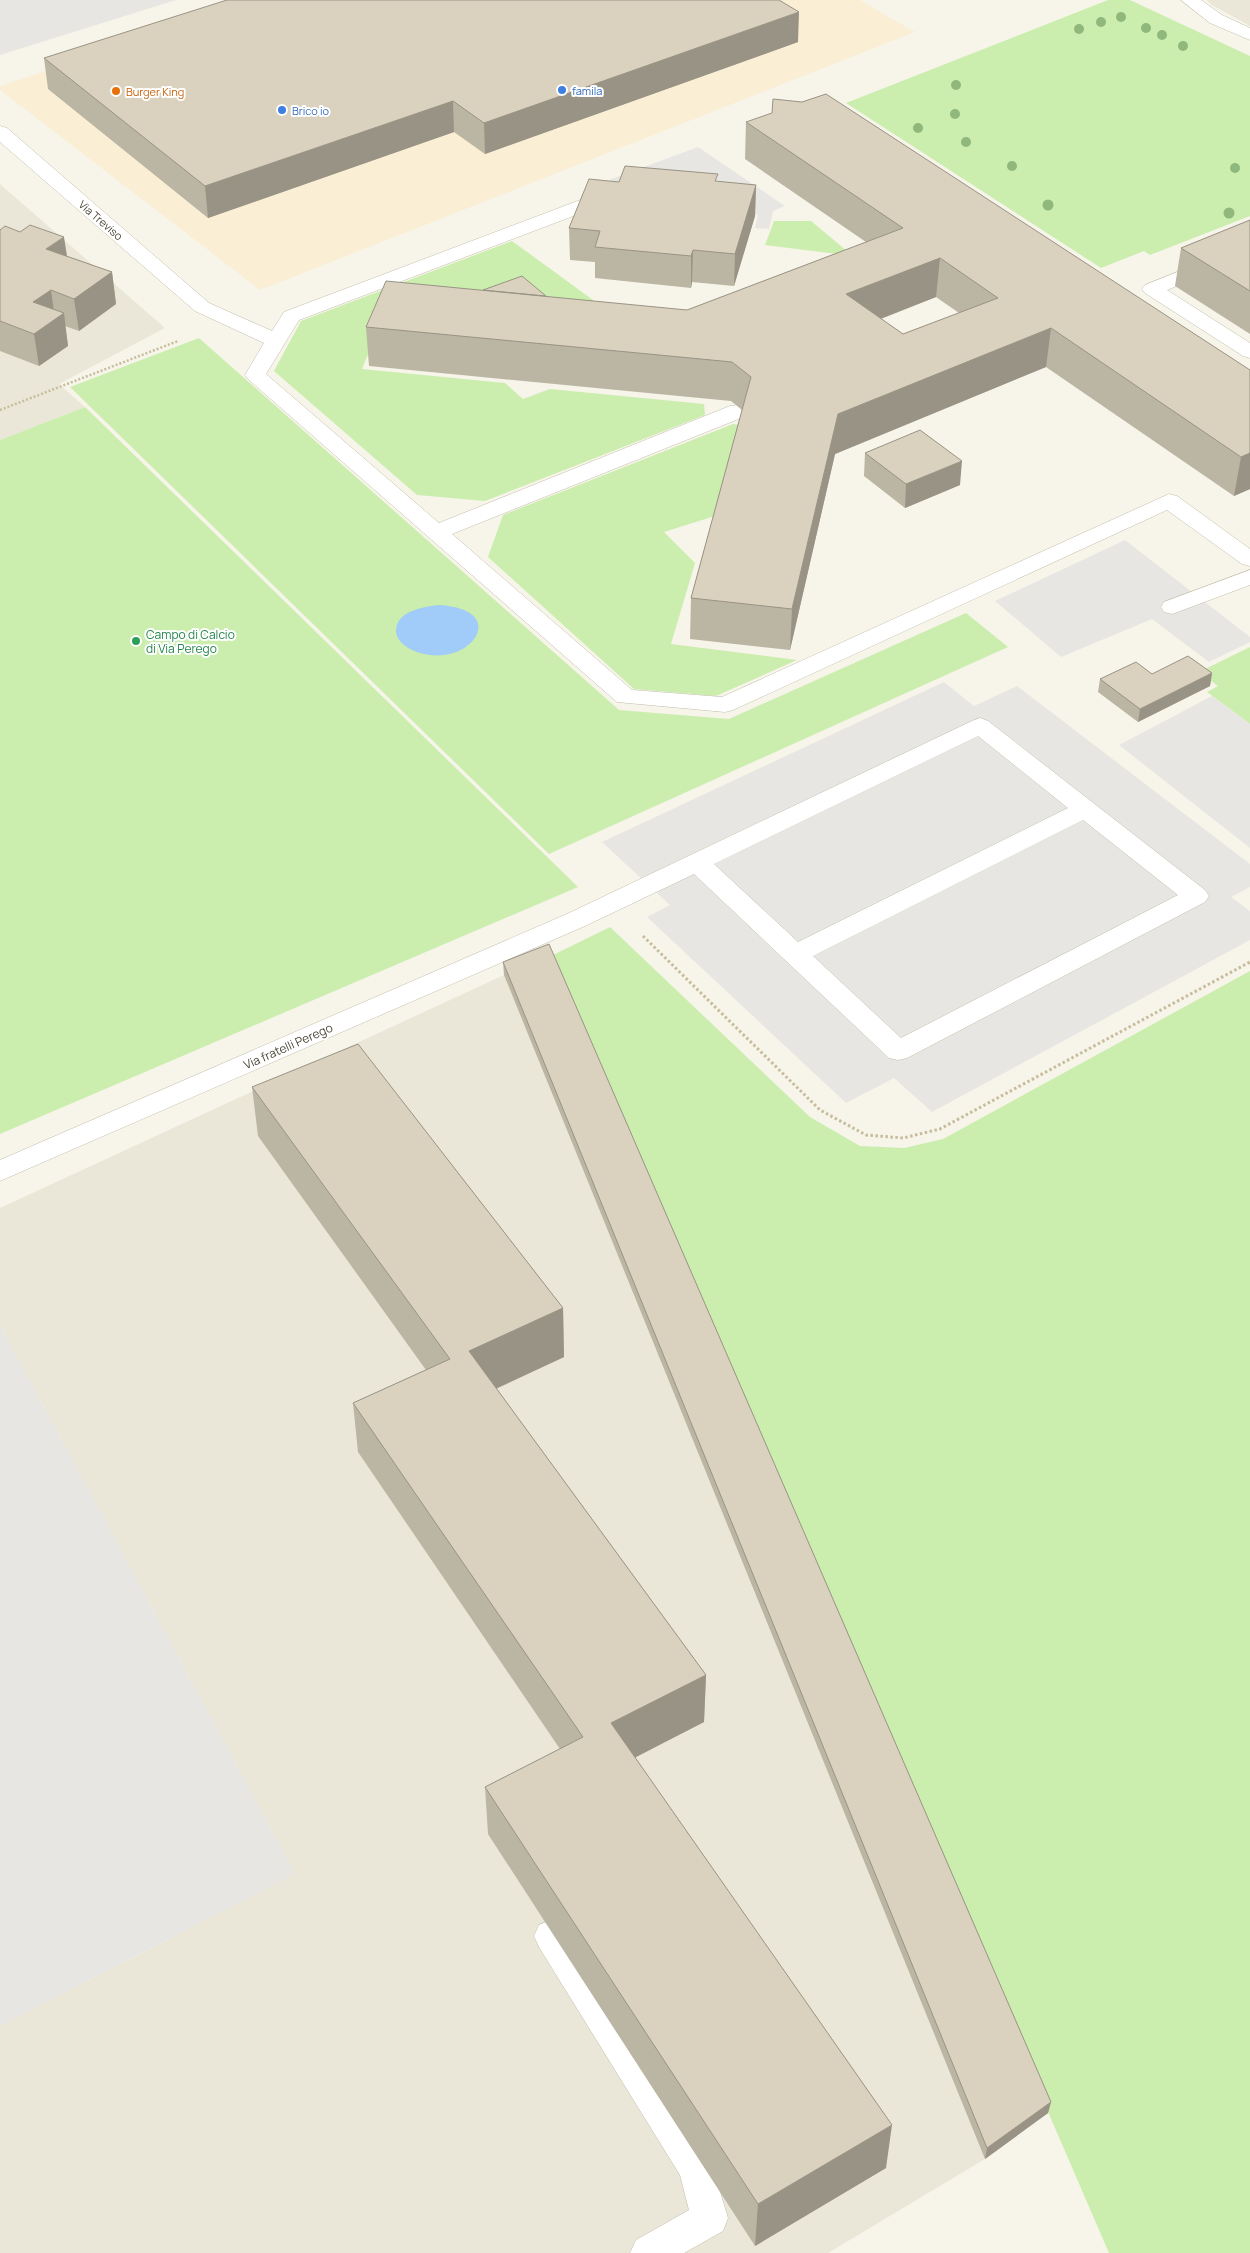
<svg xmlns="http://www.w3.org/2000/svg" width="1250" height="2253" viewBox="0 0 1250 2253" font-family="Manrope,sans-serif">
<style>
.residential{fill:#ebe7d8}
.commercial{fill:#faeed4}
.green{fill:#cbeeaf}
.parking{fill:#e8e6e2}
.water{fill:#a1cbf8}
.lines{fill:none;stroke-linecap:round;stroke-linejoin:round}
.minor-casing{stroke:#c3beab;stroke-width:1}
.path-far1{stroke:#c7bc9b;stroke-width:2.5;stroke-dasharray:2 2;stroke-linecap:butt}
.path{stroke:#c7bc9b;stroke-width:3;stroke-dasharray:2.5 2.5;stroke-linecap:butt}
.minor{fill:#fff;fill-rule:evenodd}
.tree{fill:#90b87c}
.wall{fill:#bbb5a3;fill-rule:evenodd}
.shaded-wall{fill:#999385}
.building{fill:#dad2be;stroke:#999385;fill-rule:evenodd}
.shop-dot{fill:#3f7fe0;stroke:#fff;stroke-width:2}
.food-dot{fill:#e8710a;stroke:#fff;stroke-width:2}
.leisure-dot{fill:#2e9e5b;stroke:#fff;stroke-width:2}
.labels{text-anchor:middle;dominant-baseline:central;stroke-width:4;stroke-linejoin:round;paint-order:stroke}
.far-shop-label{font-size:11px;fill:#366cbe;stroke:#fff;text-anchor:start}
.far-food-label{font-size:11px;fill:#c56008;stroke:#fff;text-anchor:start}
.far-street-label{font-size:11px;fill:#4c4637;stroke:#fff}
.leisure-label{font-size:12px;fill:#27864d;stroke:#fff;text-anchor:start}
.street-label{font-size:12px;fill:#4c4637;stroke:#fff}
</style>
<rect width="100%" height="100%" fill="#f7f4ea"/>
<path class="residential" d="M1207,0H1250V26L1212,5Z
M0,184L165,328L59,384L85,407L0,440Z
M549,957L1048,2113L985,2159L828,2253H0V2026L295,1874L0,1325V1208L504,975Z"/>
<path class="commercial" d="M261,0H860L915,32L260,290L0,90V86Z"/>
<path class="green" d="M1108,0H1130L1250,56V216L1150,255L1144,251L1101,268L846,103Z
M774,221H811L853,256L765,245Z
M512,241L626,324L383,318L362,369L505,383L523,399L550,389L704,404L705,415L485,501L417,495L274,371L301,321Z
M199,338L619,710L729,719L966,613L1008,647L549,854L70,387Z
M85,407L578,887L0,1134V440Z
M733,424L741,425L718,515L664,532L695,563L671,644L797,660L716,696L634,689L488,557L503,515Z
M1250,647V724L1207,692L1218,686L1199,672Z
M610,927L810,1117L860,1146L904,1148L943,1139L1250,971V2253H1109L549,957Z"/>
<path class="parking" d="M0,0H176L0,55Z
M698,147L785,206L773,211L769,229L755,228L758,215L721,211L629,195L609,180Z
M1125,540L1250,637V642L1209,662L1152,619L1061,657L995,601Z
M944,682L974,706L1017,686L1250,864V887L1231,897L1250,911V940L932,1112L894,1078L846,1103L647,917L670,905L602,842Z
M1212,696L1250,724V848L1119,745Z
M0,1325L295,1874L0,2026Z"/>
<path class="water" d="M438,605C517,609 465,676 410,649C404,646 396,639 396,631C396,611 423,607 438,605Z"/>
<g class="lines">
<defs>
<path id="minor" d="M1181,0H1201L1222,15L1250,28V40L1210,23Z
M0,126L7,128L209,303L272,331L284,312L604,191L611,189L618,191L621,195L618,199L299,320L266,374L439,523L730,406L738,405L746,406L749,411L746,416L452,534L632,690L722,697L1169,494L1177,496L1250,549V566L1242,564L1167,510L733,710L725,712L617,702L248,379L245,375L264,343L195,311L0,142Z
M1250,243V256L1167,290L1250,343V358L1243,356L1145,293L1142,289L1145,285Z
M1250,570V585L1172,614L1164,612L1161,607L1164,602Z
M980,718L988,721L1205,890L1209,896L1205,902L907,1058L898,1060L889,1058L694,874L585,926L0,1181V1160L567,914L972,721ZM978,736L1068,808L798,942L714,864ZM1083,820L1178,895L901,1038L813,956Z
M551,1920L563,1925L709,2156L728,2218L723,2231L684,2253H630L636,2240L689,2210L680,2175L539,1947L534,1936L539,1925Z"/>
</defs>
<use href="#minor" class="minor-casing"/>
<path class="path-far1" d="M0,410L178,341"/>
<path class="path" d="M643,936L820,1110L866,1135L903,1138L940,1129L1250,962"/>
<use href="#minor" class="minor"/>
</g>
<g class="tree">
<circle cx="1121" cy="17" r="5"/>
<circle cx="1101" cy="22" r="5"/>
<circle cx="1146" cy="28" r="5"/>
<circle cx="1079" cy="29" r="5"/>
<circle cx="1162" cy="35" r="5"/>
<circle cx="1183" cy="46" r="5"/>
<circle cx="956" cy="85" r="5"/>
<circle cx="955" cy="114" r="5"/>
<circle cx="918" cy="128" r="5"/>
<circle cx="966" cy="142" r="5"/>
<circle cx="1012" cy="166" r="5"/>
<circle cx="1235" cy="168" r="5"/>
<circle cx="1048" cy="205" r="5.5"/>
<circle cx="1229" cy="213" r="5.5"/>
</g>
<path class="wall" d="M798,42L485,154L454,132L208,218L48,89L44,58Z
M746,122L1250,370V489L1234,496L1046,367L835,454L790,650L690,639L691,598L742,410L731,401L369,366L366,327L687,310L866,242L745,159ZM936,297L959,313L903,334L881,319Z
M619,182H717L756,185L755,216L734,286L692,282L691,288L595,278V262L570,260L569,228Z
M1250,220V334L1175,286L1181,248Z
M0,230L20,232L67,256L112,272L116,304L79,331L65,326L68,346L39,366L0,351Z
M865,453L960,485L905,508L864,476Z
M1212,673L1210,686L1138,722L1098,692L1100,679Z
M503,962L1051,2102L1048,2113L985,2159L504,975Z
M252,1087L563,1308L564,1357L496,1389L706,1675L704,1722L635,1757L886,2168L755,2246L488,1834L485,1787L560,1749L358,1452L353,1403L426,1370L258,1136Z"/>
<path class="shaded-wall" d="M799,12L798,42L485,154L484,123Z
M453,101L454,132L208,218L205,186Z
M756,185L755,216L734,286L735,254Z
M64,237L69,269L46,249Z
M693,250L692,282L691,288V256Z
M940,258L936,297L844,333L846,294Z
M112,272L116,304L79,331L74,299Z
M51,290L55,319L64,313L68,346L39,366L34,334L33,302Z
M1051,328L1046,367L835,454L790,650L792,609L838,414Z
M1250,453V489L1234,496L1241,457Z
M962,461L960,485L905,508L906,484Z
M1212,673L1210,686L1138,722L1140,709Z
M563,1308L564,1357L471,1400L469,1351Z
M706,1675L704,1722L611,1770V1723Z
M1051,2102L1048,2113L985,2159L987,2148Z
M892,2125L886,2168L755,2246L758,2204Z"/>
<path class="building" d="M227,0H779L799,12L484,123L453,101L205,186L44,58Z
M826,94L1250,370V453L1241,457L1051,328L838,414L792,609L691,598L751,377L732,362L366,327L386,281L687,310L903,228L746,122L772,113L773,99L802,102ZM940,258L998,298L903,334L846,294Z
M625,166L718,174L715,181L756,185L735,254L693,250L691,256L595,247L600,231L569,228L589,179L619,182Z
M1250,220V291L1181,248Z
M30,225L64,237L46,249L112,272L74,299L51,290L33,302L64,313L34,334L0,321V230L5,226L20,232Z
M522,276L546,296L483,290Z
M920,430L962,461L906,484L865,453Z
M1188,656L1212,673L1140,709L1100,679L1136,662L1152,674Z
M549,944L1051,2102L987,2148L503,962Z
M358,1044L563,1308L469,1351L706,1675L611,1723L892,2125L758,2204L485,1787L583,1737L353,1403L450,1359L252,1087Z"/>
<g class="shop-dot">
<circle cx="562" cy="90" r="5"/>
<circle cx="282" cy="110" r="5"/>
</g>
<circle class="food-dot" cx="116" cy="91" r="5"/>
<circle class="leisure-dot" cx="136" cy="641" r="5"/>
<g class="labels">
<g class="far-shop-label">
<text x="572" y="90">famila</text>
<text x="292" y="110">Brico io</text>
</g>
<g class="far-food-label">
<text x="126" y="91">Burger King</text>
</g>
<g class="far-street-label">
<text transform="translate(101 220) rotate(41)">Via Treviso</text>
</g>
<g class="leisure-label">
<text x="146" y="634">Campo di Calcio<tspan x="146" dy="14">di Via Perego</tspan></text>
</g>
<g class="street-label">
<text transform="translate(288 1046) rotate(-24)">Via fratelli Perego</text>
</g>
</g>
</svg>
